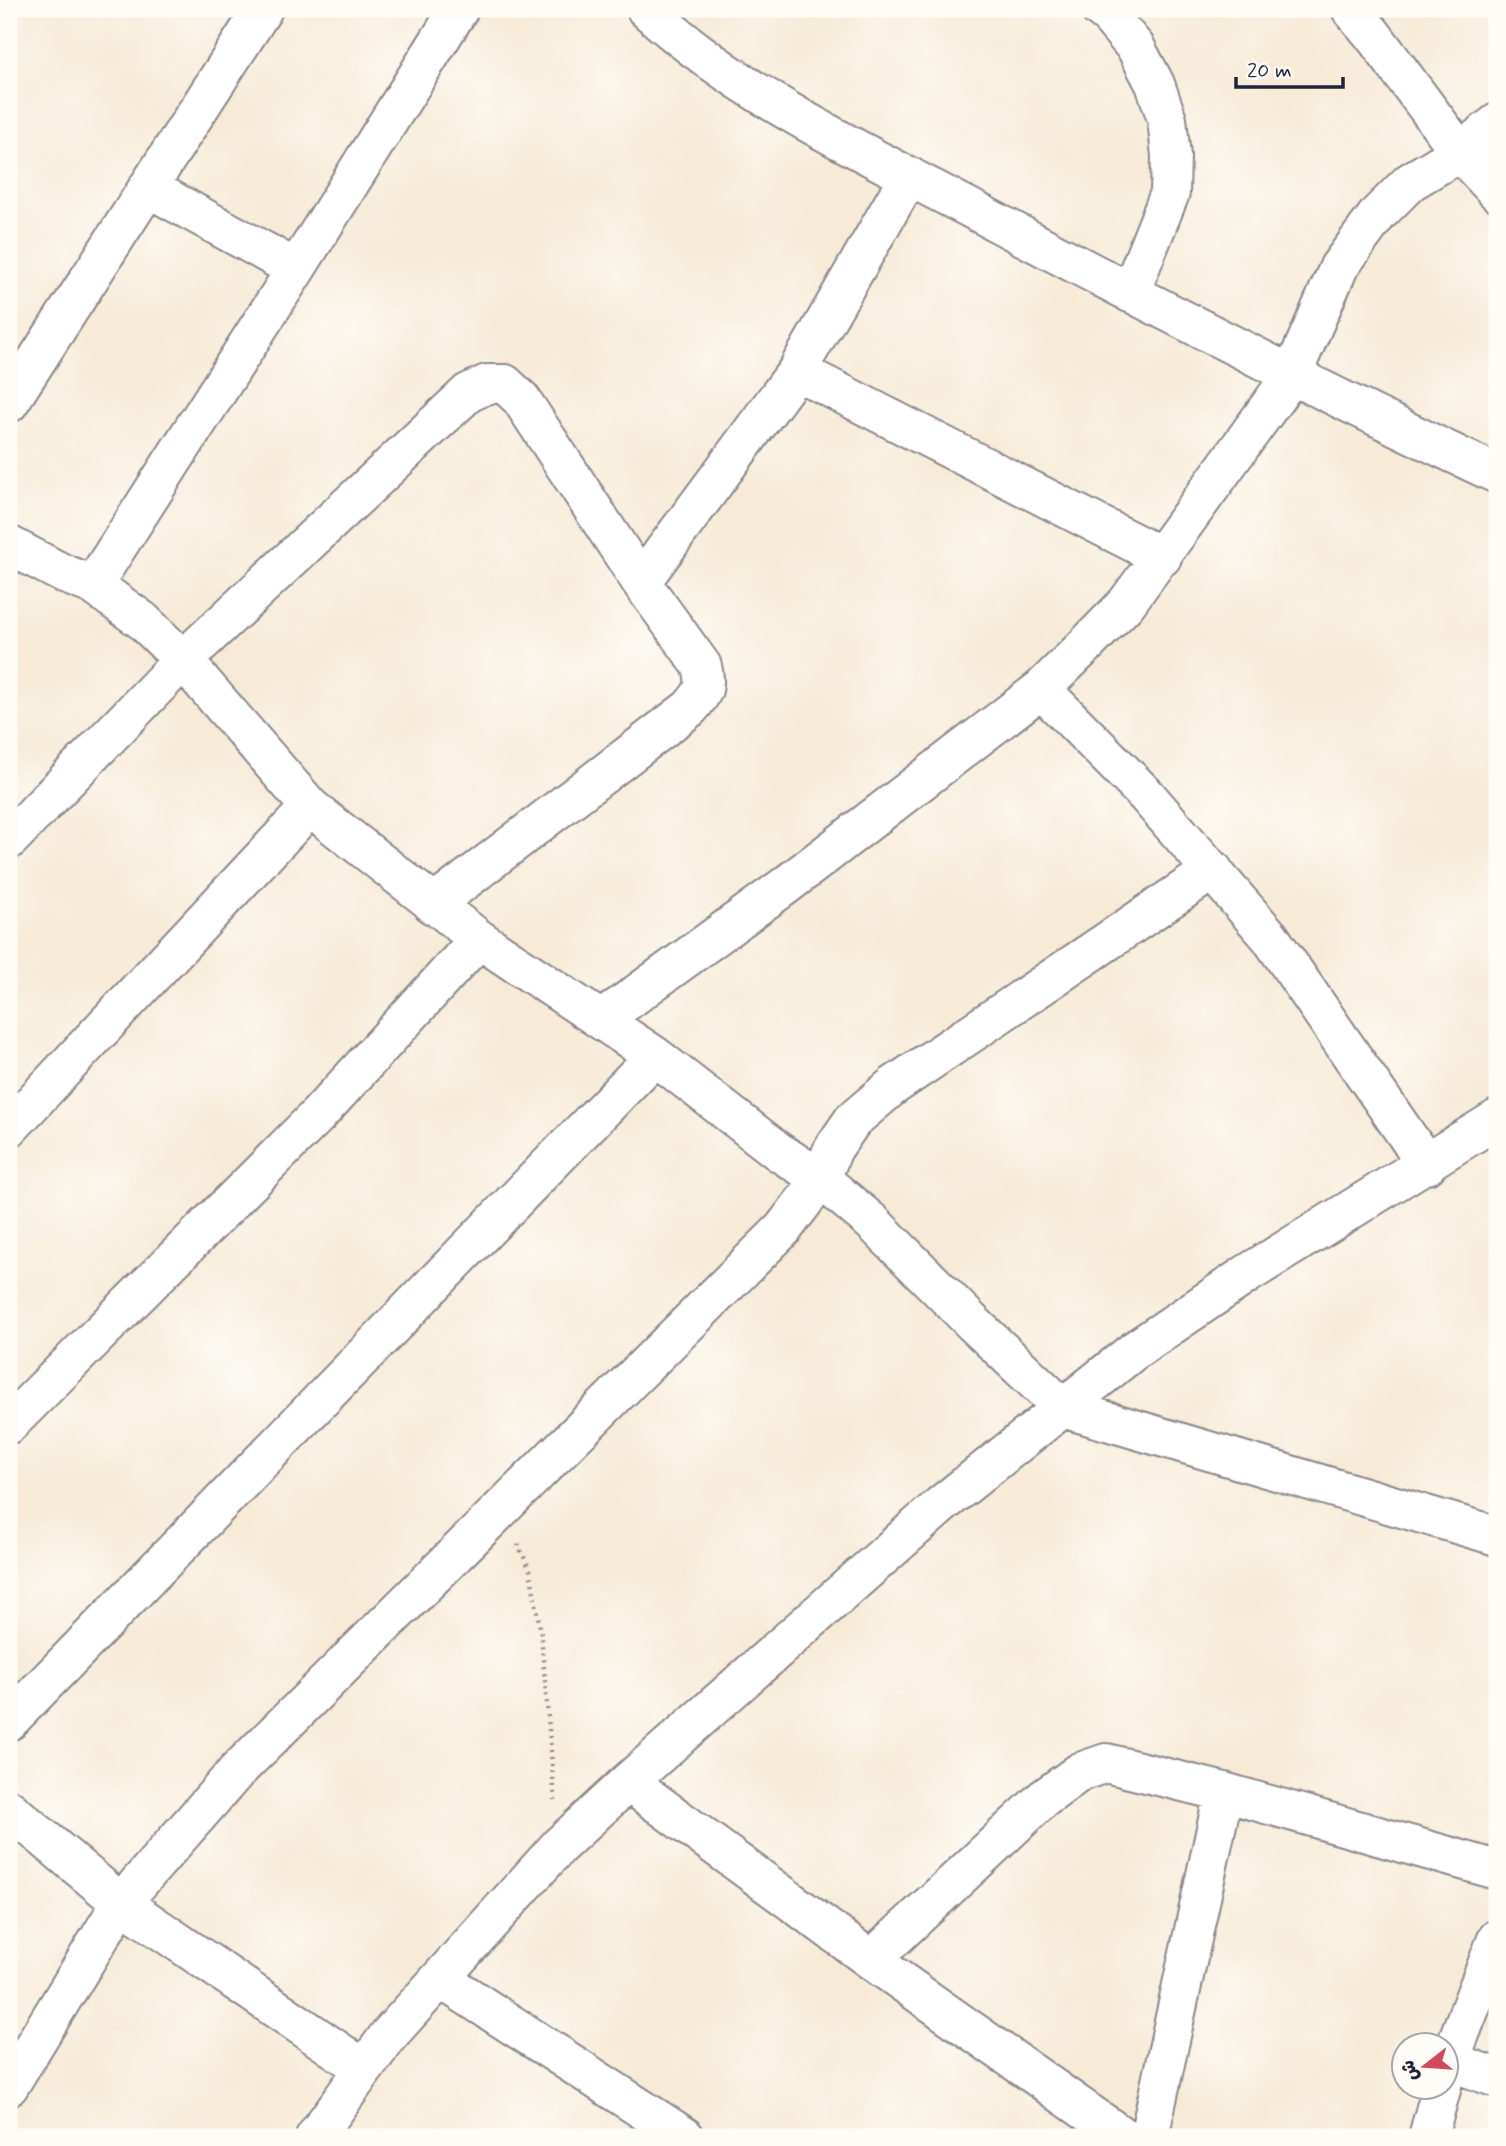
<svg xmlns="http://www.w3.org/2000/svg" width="1506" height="2146" viewBox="0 0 1506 2146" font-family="Mynerve,'Playpen Sans Arabic',sans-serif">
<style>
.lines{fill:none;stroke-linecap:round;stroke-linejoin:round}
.minor-casing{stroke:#8c868a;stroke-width:42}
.path{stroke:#8c868a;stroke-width:4.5;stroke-dasharray:2 5;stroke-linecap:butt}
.minor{stroke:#fff;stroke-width:38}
</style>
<rect width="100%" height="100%" fill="#fdfcf7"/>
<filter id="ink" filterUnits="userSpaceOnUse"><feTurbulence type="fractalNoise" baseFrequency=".0143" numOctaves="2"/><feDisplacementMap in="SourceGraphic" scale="14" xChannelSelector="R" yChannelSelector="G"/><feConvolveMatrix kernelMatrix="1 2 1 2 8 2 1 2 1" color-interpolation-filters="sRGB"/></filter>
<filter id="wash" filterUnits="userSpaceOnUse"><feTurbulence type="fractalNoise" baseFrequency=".00686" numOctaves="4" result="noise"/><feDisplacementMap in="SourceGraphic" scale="28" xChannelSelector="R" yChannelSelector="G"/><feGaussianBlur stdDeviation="1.57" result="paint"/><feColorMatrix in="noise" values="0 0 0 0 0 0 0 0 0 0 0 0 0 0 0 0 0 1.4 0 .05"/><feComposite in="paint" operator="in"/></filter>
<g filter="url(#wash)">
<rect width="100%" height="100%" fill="#f7ebd8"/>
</g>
<g filter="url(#ink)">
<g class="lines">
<defs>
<path id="minor" d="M646,9C747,100 864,152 983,215C1152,305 1323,393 1497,474
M1100,9L1109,16L1136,48L1155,84L1167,119L1171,156L1170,193L1130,293
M1351,9L1373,35L1460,152L1497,192
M149,188L296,269
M797,371L1162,557
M9,403L263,9
M9,545L62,573L93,585L143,621L183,660L310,807L479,939L655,1056L779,1152L821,1179L872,1222L974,1324L1063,1408L1497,1536
M93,585L296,269L459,9
M1041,689L1147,796L1270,937L1427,1165
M9,840L183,660L468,393L487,384H505L521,399L641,582
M433,905L690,708C704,692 707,687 702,666L641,582L797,371L909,176
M601,1020L785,886L1041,689L1083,648L1126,604L1292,375L1339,267L1378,214L1410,182L1460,152L1497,123
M9,1128L310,807
M9,1424L318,1115L479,939
M9,1721L655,1056
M628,1782L871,1960L1123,2137
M1224,1792L1497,1870
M9,1809L121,1903L363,2068
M871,1960L1043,1799L1080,1772L1106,1763L1224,1792L1149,2137
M441,1979L685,2137
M1449,2061L1497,2078
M1446,2070L1497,1939
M9,2086L121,1903L236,1772L783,1229L821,1179L833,1149L853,1120L893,1086L1213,870
M315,2137L388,2036L559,1846L628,1782L941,1505L1135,1350L1247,1274L1497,1119
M1428,2137L1442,2086"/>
</defs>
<use href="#minor" class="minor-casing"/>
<path class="path" d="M518,1544L530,1570L541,1634L555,1800"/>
<use href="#minor" class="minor"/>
</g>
</g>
<rect width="1506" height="2146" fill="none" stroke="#fdfcf7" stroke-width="35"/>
<g transform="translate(1425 2066) rotate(253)"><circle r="33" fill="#fdfcf7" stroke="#a5a5ac" stroke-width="2"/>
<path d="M0-5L12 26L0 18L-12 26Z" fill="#d1495b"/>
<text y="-10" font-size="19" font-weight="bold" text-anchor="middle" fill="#22223b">ش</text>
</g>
<path d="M1236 77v10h107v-10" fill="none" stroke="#22223b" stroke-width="3.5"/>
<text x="1247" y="77" font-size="21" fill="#22223b" stroke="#fdfcf7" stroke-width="5" paint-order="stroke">20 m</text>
</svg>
